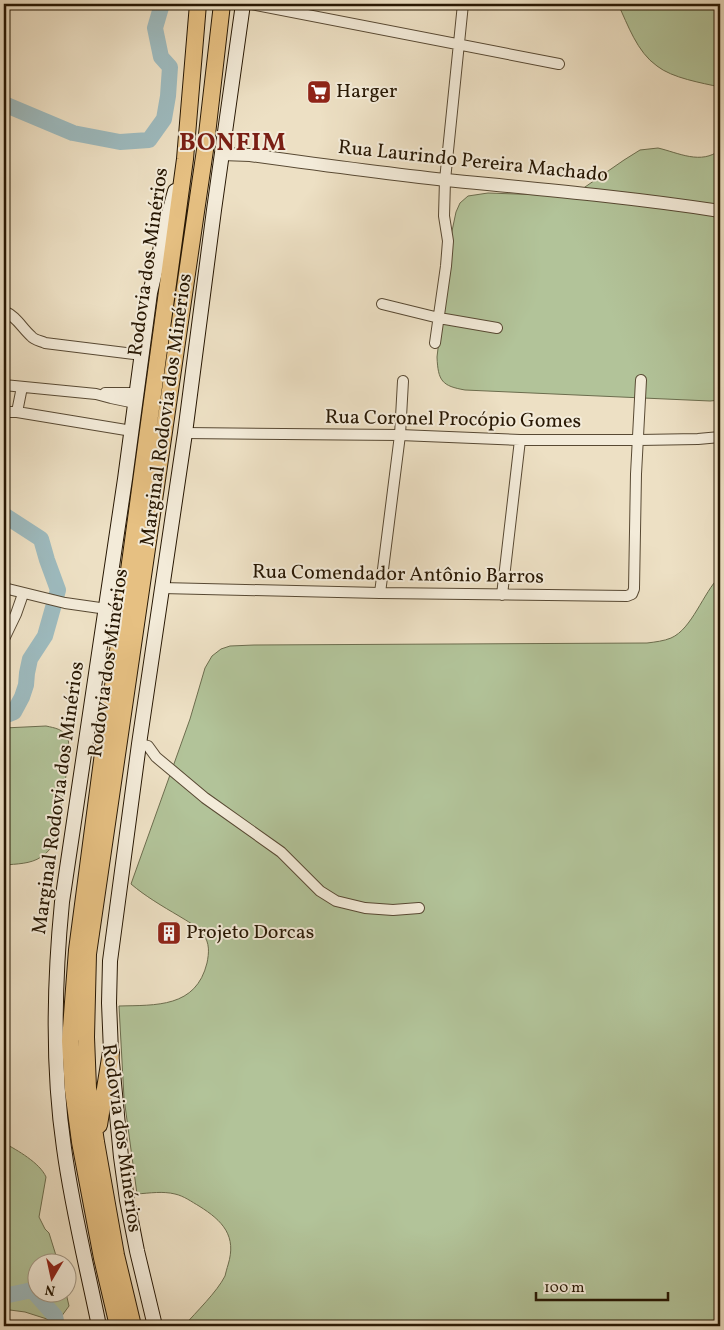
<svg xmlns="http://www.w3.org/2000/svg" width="724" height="1330" viewBox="0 0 724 1330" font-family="Vollkorn,serif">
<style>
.green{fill:#b2c399;stroke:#6c6d4e}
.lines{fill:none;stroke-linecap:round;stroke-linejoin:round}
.river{stroke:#9dbabe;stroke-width:16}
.minor-casing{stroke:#584933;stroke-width:12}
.tertiary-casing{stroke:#584933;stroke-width:14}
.secondary-casing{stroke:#271703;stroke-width:16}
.primary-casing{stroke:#271703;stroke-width:18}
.minor{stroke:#f3ebd9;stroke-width:10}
.tertiary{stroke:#f3ebd9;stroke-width:12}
.secondary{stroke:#f3ebd9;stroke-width:14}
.primary{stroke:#e6c082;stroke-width:16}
.labels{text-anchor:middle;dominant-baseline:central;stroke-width:4;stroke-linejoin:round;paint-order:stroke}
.poi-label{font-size:20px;fill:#271703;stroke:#f3ebd9;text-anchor:start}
.street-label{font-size:20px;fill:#271703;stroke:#f3ebd9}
.district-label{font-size:25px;font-weight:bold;letter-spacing:1px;fill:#7a1f14;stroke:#f3ebd9}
</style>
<rect width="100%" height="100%" fill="#ede0c4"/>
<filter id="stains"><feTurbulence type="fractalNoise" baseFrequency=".004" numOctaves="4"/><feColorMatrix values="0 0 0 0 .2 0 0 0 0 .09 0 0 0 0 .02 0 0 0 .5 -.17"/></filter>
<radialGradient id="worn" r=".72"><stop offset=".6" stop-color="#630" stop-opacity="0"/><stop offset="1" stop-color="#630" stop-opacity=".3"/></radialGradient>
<path class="green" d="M618,4H720V87C702,83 672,78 657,66C637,52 628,25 618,4Z
M658,148C679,153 701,165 720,150V400L710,401L465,390C442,386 438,381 437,357L452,231L456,212L460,203L468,196L488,193L572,196L624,160L640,150Z
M720,576V1326H184C196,1312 217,1292 225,1276C226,1272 227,1268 228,1265C237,1236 223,1221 199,1206C192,1202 184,1196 175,1194C163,1191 150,1193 137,1194L124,1098L119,1006C156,1005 196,1008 207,963C209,953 210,943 203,934C197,926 187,921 179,916C162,906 145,896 131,884L190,719L205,668L212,656L221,649L230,646L254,645L647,643C655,642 664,641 671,638C692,629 703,593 720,576Z
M46,726C55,728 64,729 68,739C72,751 57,837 50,849C48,851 44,856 41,857C31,864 16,864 4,865V728Z
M4,1143C17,1150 40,1163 46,1177L39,1217L45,1229L49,1233L58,1262H38V1292L66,1293L69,1306L61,1317L50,1320L25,1312L10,1310H4Z"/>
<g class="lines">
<path class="river" d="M4,104L73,133L120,142L149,140L164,119L168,96L170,67L161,57L155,28L162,4
M4,515L41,539L47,560L58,590L45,636L30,659L27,673L26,685L22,697L14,712L4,716
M4,1296L32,1290L55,1316L57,1326"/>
<defs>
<path id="minor" d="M251,4L559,64
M382,304L439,318L497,328
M4,311C16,316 22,328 31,336C34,340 41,341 45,343L142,355
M435,343L446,266L448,241L444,216L445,180L463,4
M4,385L96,394L111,398L135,403
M105,393H136
M4,412H17L132,431
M17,412L22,387
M185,433L400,435L520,440H639L698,439L720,437
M4,588L65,603L107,609
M162,588L380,593L627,596L632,594L634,589L636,474L641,380
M380,593L400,435L403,381
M502,595L520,440
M4,639L16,614L23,594
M139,744L148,746L156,757L205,798L281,852L320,891L336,901L365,908L393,910L419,908"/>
<path id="tertiary" d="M222,154L250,155C315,164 380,173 446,180C537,189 629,197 720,211"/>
<path id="secondary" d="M99,1326C87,1267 72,1208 64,1148C52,1066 54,984 62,902L125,479L150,293L168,217L175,191
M155,1326L137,1251L127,1200L121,1157L111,1052L109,1003L110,961L139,744L185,433L214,210L243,4"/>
<path id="primary" d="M99,1125L111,1052
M118,1326L102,1258L80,1142L73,1090L70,1041L77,950L105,738L115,673L185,159L198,4
M133,1326L116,1255L96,1142L88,1088L86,1037L88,954L206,143L222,4"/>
</defs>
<use href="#minor" class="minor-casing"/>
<use href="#tertiary" class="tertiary-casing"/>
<use href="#secondary" class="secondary-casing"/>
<use href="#primary" class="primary-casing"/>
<use href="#minor" class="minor"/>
<use href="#tertiary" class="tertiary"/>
<use href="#secondary" class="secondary"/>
<use href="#primary" class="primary"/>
</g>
<defs>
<symbol id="supermarket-square" viewBox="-11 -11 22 22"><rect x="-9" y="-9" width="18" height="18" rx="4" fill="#8f2418" stroke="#f3ebd9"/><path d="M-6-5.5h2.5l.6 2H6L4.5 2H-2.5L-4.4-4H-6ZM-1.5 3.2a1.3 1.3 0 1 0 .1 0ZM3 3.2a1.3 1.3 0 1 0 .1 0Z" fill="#fff"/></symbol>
<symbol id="building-square" viewBox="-11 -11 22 22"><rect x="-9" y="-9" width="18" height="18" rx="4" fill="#8f2418" stroke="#f3ebd9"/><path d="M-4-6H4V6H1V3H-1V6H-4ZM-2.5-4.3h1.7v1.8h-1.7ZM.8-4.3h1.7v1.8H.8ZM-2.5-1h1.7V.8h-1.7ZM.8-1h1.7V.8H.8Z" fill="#fff"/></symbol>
</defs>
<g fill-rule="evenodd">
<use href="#supermarket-square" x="305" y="78" width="28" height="28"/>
<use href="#building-square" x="155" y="919" width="28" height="28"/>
</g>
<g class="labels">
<g class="poi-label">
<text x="336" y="92">Harger</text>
<text x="186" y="933">Projeto Dorcas</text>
</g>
<g class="street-label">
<text transform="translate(473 162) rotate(6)">Rua Laurindo Pereira Machado</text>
<text transform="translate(149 262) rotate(-82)">Rodovia dos Minérios</text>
<text transform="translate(167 410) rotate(-82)">Marginal Rodovia dos Minérios</text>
<text transform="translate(453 420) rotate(1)">Rua Coronel Procópio Gomes</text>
<text transform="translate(398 575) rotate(1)">Rua Comendador Antônio Barros</text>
<text transform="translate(109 663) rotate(-82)">Rodovia dos Minérios</text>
<text transform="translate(59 798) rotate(-82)">Marginal Rodovia dos Minérios</text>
<text transform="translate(121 1138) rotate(82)">Rodovia dos Minérios</text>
</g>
<g class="district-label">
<text x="233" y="143">BONFIM</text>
</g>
</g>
<rect width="724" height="1330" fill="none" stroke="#ede0c4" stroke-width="20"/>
<rect x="5" y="5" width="714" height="1320" fill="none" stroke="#271703" stroke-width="2.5"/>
<rect x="10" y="10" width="704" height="1310" fill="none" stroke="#271703"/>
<g transform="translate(52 1278) rotate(189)"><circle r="24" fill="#f3ebd9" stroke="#a19683"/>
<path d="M0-4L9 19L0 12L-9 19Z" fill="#8f2418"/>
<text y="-8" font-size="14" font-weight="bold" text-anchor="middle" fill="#271703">N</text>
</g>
<path d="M536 1292v8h132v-8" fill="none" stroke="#271703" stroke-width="2.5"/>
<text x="544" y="1292" font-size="15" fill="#271703" stroke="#f3ebd9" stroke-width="4" paint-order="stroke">100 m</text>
<rect width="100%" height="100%" filter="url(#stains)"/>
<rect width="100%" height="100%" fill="url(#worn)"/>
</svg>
